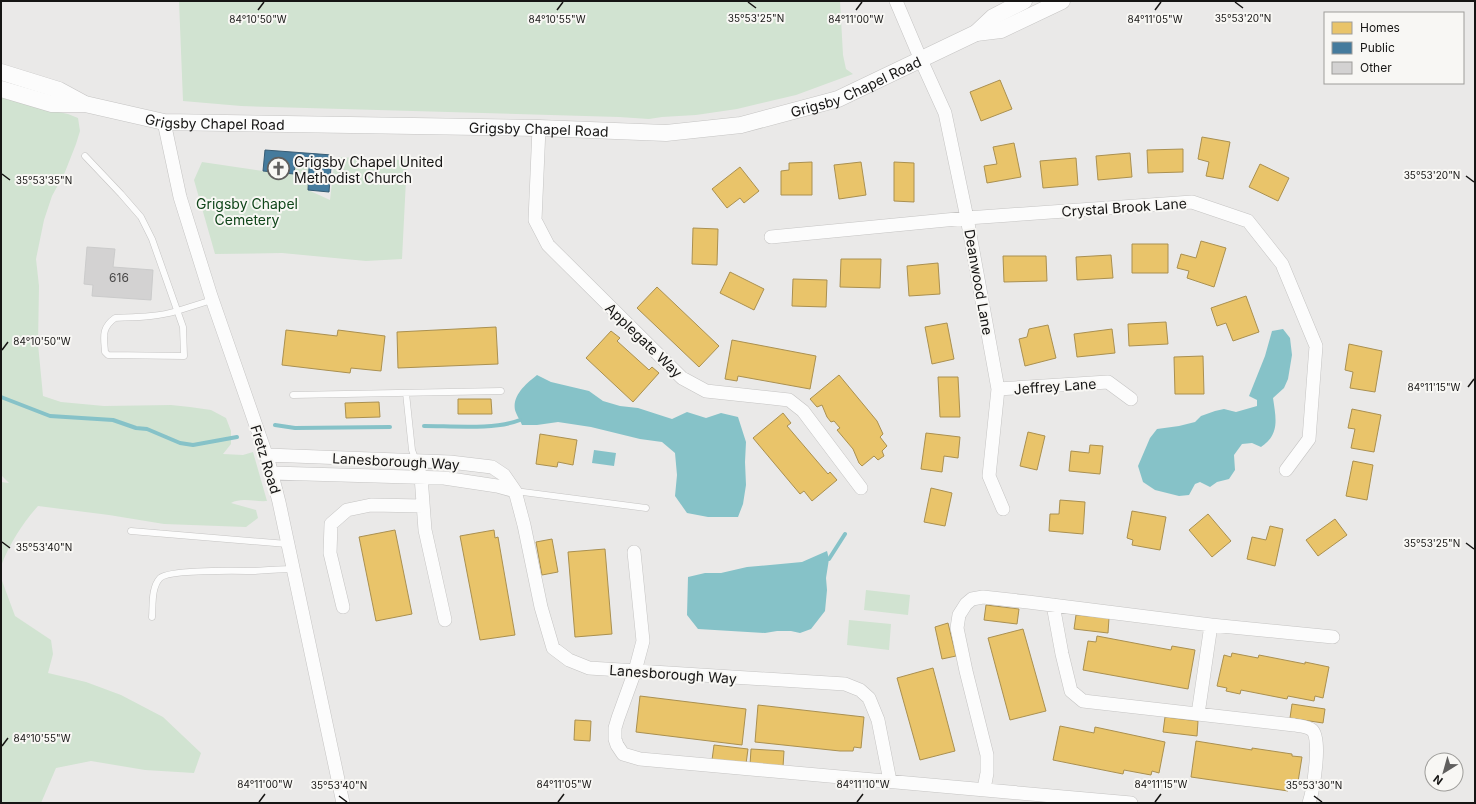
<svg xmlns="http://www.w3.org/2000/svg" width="1476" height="804" viewBox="0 0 1476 804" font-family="Inter,sans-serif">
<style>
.green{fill:#d1e3d1}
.water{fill:#86c2c8}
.homes{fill:#e9c46a;stroke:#aa9050}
.public{fill:#457b9d;stroke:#375c74}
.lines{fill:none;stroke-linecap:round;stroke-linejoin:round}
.stream{stroke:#86c2c8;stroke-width:4}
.building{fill:#d3d2d2;stroke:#cbcbcb}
.service-casing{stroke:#c5c4c3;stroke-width:7}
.minor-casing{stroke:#c5c4c3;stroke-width:14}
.tertiary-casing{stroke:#c5c4c3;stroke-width:17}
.service{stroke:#fcfcfc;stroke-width:6}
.minor{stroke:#fcfcfc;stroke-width:13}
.tertiary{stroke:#fcfcfc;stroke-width:16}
.ticks{fill:none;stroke:#161514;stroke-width:1.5}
.labels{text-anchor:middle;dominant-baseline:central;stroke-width:4;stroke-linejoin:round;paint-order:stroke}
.number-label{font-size:12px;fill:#474646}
.street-label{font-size:14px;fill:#161514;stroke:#f8f7f4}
.poi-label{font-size:14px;fill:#161514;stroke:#f8f7f4;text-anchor:start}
.park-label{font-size:14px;fill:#0f4519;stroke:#f8f7f4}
.ticks-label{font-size:10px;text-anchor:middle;fill:#161514;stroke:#f8f7f4;stroke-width:4;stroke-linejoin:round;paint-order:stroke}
</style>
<rect width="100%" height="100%" fill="#eae9e8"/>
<path class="green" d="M179,1H840L843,55L846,69L853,74L796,95L737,109L696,115L662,117L649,119L619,117L241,106L183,101Z
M1,96L49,110L68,114L78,118L80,131L76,144L65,172L52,196L44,220L36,259L39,286L38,344L43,396L61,402L104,406L171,405L190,407L211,410L226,418L231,431V444L223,454L243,455L253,452L267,501C255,502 241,497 231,503L256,510L258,518L246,527L164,524L109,515L38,506C22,524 10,543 1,566V482L9,483L1,475Z
M335,157L407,160L402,259L366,261L282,253L215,254L194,180L202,162L263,171L294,174L295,166L309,167L308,190L330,200Z
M1,578L15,616L51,640L53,654L48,673L86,682L121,695L163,717L201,753L194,773L145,770L91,761L56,768L41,803H1Z
M866,590L910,595L908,615L864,610Z
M849,620L891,624L889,650L847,645Z"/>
<path class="water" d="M1283,329L1290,338L1292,355L1288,379L1284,388L1273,398C1276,419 1280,434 1261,447L1252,443L1242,444L1234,455L1235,470L1229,479L1217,482L1210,487L1200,482L1195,484L1189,495L1179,496L1155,490L1143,482L1138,466L1150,438L1157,429L1179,426L1195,422L1201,416L1215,411L1224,409L1236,412L1257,406V400L1249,396L1265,356L1272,331Z
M537,375L551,382L589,391L603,401L620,406L638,408L672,419L687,412L706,418L721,413L738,417L746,442L745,462L746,485L743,504L738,517H708L687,513L675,496L677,475L675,453L662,442L640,439L591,427L558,422L537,425H522C520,420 516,414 515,410C512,395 527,383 537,375Z
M594,450L616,453L614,466L592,463Z
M827,551L829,559L826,578L827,590L825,611L811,629L800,633L791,631H777L765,633L698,629L687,615L688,577L705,573H721L747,567L802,562Z"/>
<path class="homes" d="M1000,80L1012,109L981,121L970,92Z
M1202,137L1230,142L1223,179L1206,176L1209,162L1198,159Z
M1014,143L1021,177L987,183L984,166L997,164L993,147Z
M1183,149V172L1148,173L1147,150Z
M1130,153L1132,177L1098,180L1096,156Z
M1076,158L1078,185L1043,188L1040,161Z
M812,162V195H781V171L789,170V163Z
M861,162L866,195L839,199L834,165Z
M894,162L914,163V202L894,201Z
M1260,164L1289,178L1278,201L1249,187Z
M740,167L759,191L744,203L740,198L727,208L712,189Z
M693,228L718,229L717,265L692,264Z
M1201,241L1226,248L1214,287L1187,278L1189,271L1177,268L1181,254L1196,258Z
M1132,244H1168V273H1132Z
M1111,255L1113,278L1077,280L1076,257Z
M1003,256H1046L1047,281L1004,282Z
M841,259H881L880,288L840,287Z
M938,263L940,294L909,296L907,266Z
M730,272L764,289L754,310L720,293Z
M793,279L827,280L826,307L792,306Z
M657,287L719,346L699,367L637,308Z
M1246,296L1259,332L1233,341L1226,323L1217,326L1211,308Z
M1166,322L1168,344L1129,346L1128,324Z
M947,323L954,359L932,364L925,327Z
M1048,325L1056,358L1025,366L1019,339L1027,337L1029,329Z
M496,327L498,364L398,368L397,332Z
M1112,329L1115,353L1077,357L1074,334Z
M286,330L337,336L338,330L385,336L381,371L351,368L350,373L282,365Z
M611,331L620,338L617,341L649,370L652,367L659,373L633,402L586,358Z
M732,340L816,356L810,389L738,376L737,381L725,379Z
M1349,344L1382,351L1375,392L1350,388L1353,372L1345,370Z
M1203,356L1204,394H1175L1174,357Z
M839,375L877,421L883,434L880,437L887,446L882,451L884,456L878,460L874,456L862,466L859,463L853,449L837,430L840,428L834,421L831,422L827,417L822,405L817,407L810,399Z
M938,377H958L960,417H940Z
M458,399H491L492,414H458Z
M379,402L380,417L346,418L345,403Z
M1352,409L1381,415L1374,452L1351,448L1355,429L1348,428Z
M783,413L791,423L787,426L828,474L830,472L837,480L812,501L804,491L800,494L753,438Z
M1028,432L1045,436L1037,470L1020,466Z
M926,433L960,437L958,458L944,456L942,472L921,469Z
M540,434L577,440L573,465L558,462L557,467L536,464Z
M1090,445L1103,446L1100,474L1069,471L1071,451L1089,453Z
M1353,461L1373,465L1367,500L1346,496Z
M931,488L952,493L945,526L924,522Z
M1060,500L1085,502L1083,534L1049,531L1050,514H1059Z
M1132,511L1166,517L1160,550L1132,545L1133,540L1127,538Z
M1208,514L1231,541L1212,557L1189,530Z
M1335,519L1347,535L1318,556L1306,540Z
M1270,526L1283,529L1275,566L1247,559L1252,537L1266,540Z
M395,530L412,614L376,621L359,537Z
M494,530L495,538L498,537L515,635L480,640L460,536Z
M552,539L558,572L542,575L536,542Z
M605,549L612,634L575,637L568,552Z
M986,605L1019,609L1017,624L984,620Z
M1076,615L1109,618L1108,633L1074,629Z
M948,623L956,656L942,659L935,627Z
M1023,629L1046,711L1010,720L988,638Z
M1097,636L1171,650L1172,646L1195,650L1188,689L1083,670L1088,641L1096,642Z
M1232,653L1258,658L1259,655L1305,664V662L1329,667L1323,698L1315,696L1314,701L1288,696L1287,699L1241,690L1240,694L1226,691L1227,688L1217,686L1224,655L1231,657Z
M933,668L955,751L920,760L897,678Z
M640,696L746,709L742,745L636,732Z
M1292,704L1325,709L1323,723L1290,718Z
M758,705L864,717L861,748L854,747L853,751H840L755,742Z
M1165,717L1198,721L1197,736L1163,732Z
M575,720L591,721L590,741L574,740Z
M1060,726L1094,733L1095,727L1165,742L1159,773L1152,771L1151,775L1124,770L1123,774L1053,760Z
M1196,741L1252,750V748L1292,754V756L1302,757L1297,788L1289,787L1288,791L1191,777Z
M714,745L748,749L746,764L712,760Z
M751,749L784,751L783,767L750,765Z"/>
<path class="public" d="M265,150L332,155L329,192L308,190L309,167L295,166L294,174L263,171Z"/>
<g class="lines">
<path class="stream" d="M1,397L50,416L113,420L136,428L147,429L180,443L193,445L237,437
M275,425L295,428L390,427
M424,426C452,426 495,430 520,420
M829,559L845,534"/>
</g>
<path class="building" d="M87,247L115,249L113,267L153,270L151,300L92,296L93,285L84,284Z"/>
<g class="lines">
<defs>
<path id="service" d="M85,156L121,194L141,217L152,239L183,327L184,356L108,355L105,352C104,337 101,328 115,318C136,317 157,317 177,311L212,300
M406,393L412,450L416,461
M293,395L501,391
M515,491L646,508
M131,531L287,544
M152,617C153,605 151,588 160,578C170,569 239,571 255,571C268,570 280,569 293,569"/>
<path id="minor" d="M896,1L921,60L945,113L967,218L998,389L989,476L1003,509
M164,122L180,197L211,296L269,463L279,502L343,803
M539,128L535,220L548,245L682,378L706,391L789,400L803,411L861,488
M771,237L967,218L1192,202L1248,221L1282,264L1316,346L1309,439L1286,470
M998,389L1108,382L1131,399
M267,455L450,462L492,467L504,475L515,491L524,525L541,607L553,648L569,660L589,668L845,684L860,690L869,698L878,720L890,781
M418,469L421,476L425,530L445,620
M272,473L444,478L497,486L515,491
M634,552L643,641L635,671L618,718L615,728V739L617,745L623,754L640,759L1131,803
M1053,605L1062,654L1071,691L1083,701L1294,725C1299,726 1307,726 1312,730C1322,739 1313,791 1309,803
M343,607L330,553L331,524L347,510L371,505L423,506
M1198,714L1211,625
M984,789L987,773V755L966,671L957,628L959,615L966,604L972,599L983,597L1028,602L1211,625L1333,637"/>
<g id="tertiary">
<path d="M976,33L1001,30L1062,1"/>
<path d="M1,72L59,90L83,103"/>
<path id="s1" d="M1,89L52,104H85L164,122L539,128L666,133L741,125L838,99L976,33L993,17L1024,1"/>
</g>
</defs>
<use href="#service" class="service-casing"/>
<use href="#minor" class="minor-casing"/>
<use href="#tertiary" class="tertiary-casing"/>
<use href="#service" class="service"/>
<use href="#minor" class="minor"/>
<use href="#tertiary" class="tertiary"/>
</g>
<path class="ticks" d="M748,2L756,8M1235,2L1243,8M258,10L264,2M557,10L563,2M856,10L862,2M1155,10L1161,2M2,174L10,180M1466,176L1474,182M2,350L8,342M1468,387L1474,379M2,542L10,548M1466,543L1474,549M2,746L8,738M339,796L347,802M1314,796L1322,802M259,802L265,794M558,802L564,794M857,802L863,794M1155,802L1161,794"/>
<defs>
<symbol id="church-ring" viewBox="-11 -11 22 22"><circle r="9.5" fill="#f8f7f4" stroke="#605f5e" stroke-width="1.5"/><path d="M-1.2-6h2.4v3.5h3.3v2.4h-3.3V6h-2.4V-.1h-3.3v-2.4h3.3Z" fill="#605f5e"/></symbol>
</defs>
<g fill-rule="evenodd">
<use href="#church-ring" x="266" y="156" width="25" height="25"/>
</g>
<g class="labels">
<g class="number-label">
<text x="119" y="277">616</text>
</g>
<g class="street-label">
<text stroke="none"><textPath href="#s1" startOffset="866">Grigsby Chapel Road</textPath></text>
<text stroke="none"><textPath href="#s1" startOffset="218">Grigsby Chapel Road</textPath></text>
<text stroke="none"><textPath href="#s1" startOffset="542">Grigsby Chapel Road</textPath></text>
<text transform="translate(1124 207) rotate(-4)">Crystal Brook Lane</text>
<text transform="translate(979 282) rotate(80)">Deanwood Lane</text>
<text transform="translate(644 340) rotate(44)">Applegate Way</text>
<text transform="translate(1055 386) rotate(-4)">Jeffrey Lane</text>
<text transform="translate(266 459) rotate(73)">Fretz Road</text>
<text transform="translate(396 461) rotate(3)">Lanesborough Way</text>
<text transform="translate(673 674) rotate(4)">Lanesborough Way</text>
</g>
<g class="poi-label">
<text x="294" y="161">Grigsby Chapel United<tspan x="294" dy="16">Methodist Church</tspan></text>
</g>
<g class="park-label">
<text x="247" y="203">Grigsby Chapel<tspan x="247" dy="16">Cemetery</tspan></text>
</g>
</g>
<g class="ticks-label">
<text x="756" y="22">35°53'25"N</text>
<text x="1243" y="22">35°53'20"N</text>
<text x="258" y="23">84°10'50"W</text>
<text x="557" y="23">84°10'55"W</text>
<text x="856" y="23">84°11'00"W</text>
<text x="1155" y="23">84°11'05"W</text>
<text x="1432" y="179">35°53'20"N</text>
<text x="44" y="184">35°53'35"N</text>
<text x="42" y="345">84°10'50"W</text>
<text x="1434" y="391">84°11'15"W</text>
<text x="1432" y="547">35°53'25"N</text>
<text x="44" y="551">35°53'40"N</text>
<text x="42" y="742">84°10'55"W</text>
<text x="265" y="788">84°11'00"W</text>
<text x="564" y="788">84°11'05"W</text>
<text x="863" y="788">84°11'10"W</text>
<text x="1161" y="788">84°11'15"W</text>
<text x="339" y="789">35°53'40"N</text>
<text x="1314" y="789">35°53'30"N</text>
</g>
<rect width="1476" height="804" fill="none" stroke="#161514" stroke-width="4"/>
<rect x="1324" y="12" width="140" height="72" fill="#f8f7f4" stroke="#9e9d9a"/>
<rect x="1332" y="22" width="20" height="12" fill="#e9c46a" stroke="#9e9d9a"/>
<text x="1360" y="32" font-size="12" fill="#161514">Homes</text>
<rect x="1332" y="42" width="20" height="12" fill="#457b9d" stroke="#9e9d9a"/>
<text x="1360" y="52" font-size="12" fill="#161514">Public</text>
<rect x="1332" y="62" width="20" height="12" fill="#d3d2d2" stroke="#9e9d9a"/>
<text x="1360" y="72" font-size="12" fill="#161514">Other</text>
<g transform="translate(1444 772) rotate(217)"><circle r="19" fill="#f8f7f4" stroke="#9e9d9a"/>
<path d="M0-3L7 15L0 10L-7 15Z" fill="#605f5e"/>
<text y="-6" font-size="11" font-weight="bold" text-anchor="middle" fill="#161514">N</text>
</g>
</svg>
